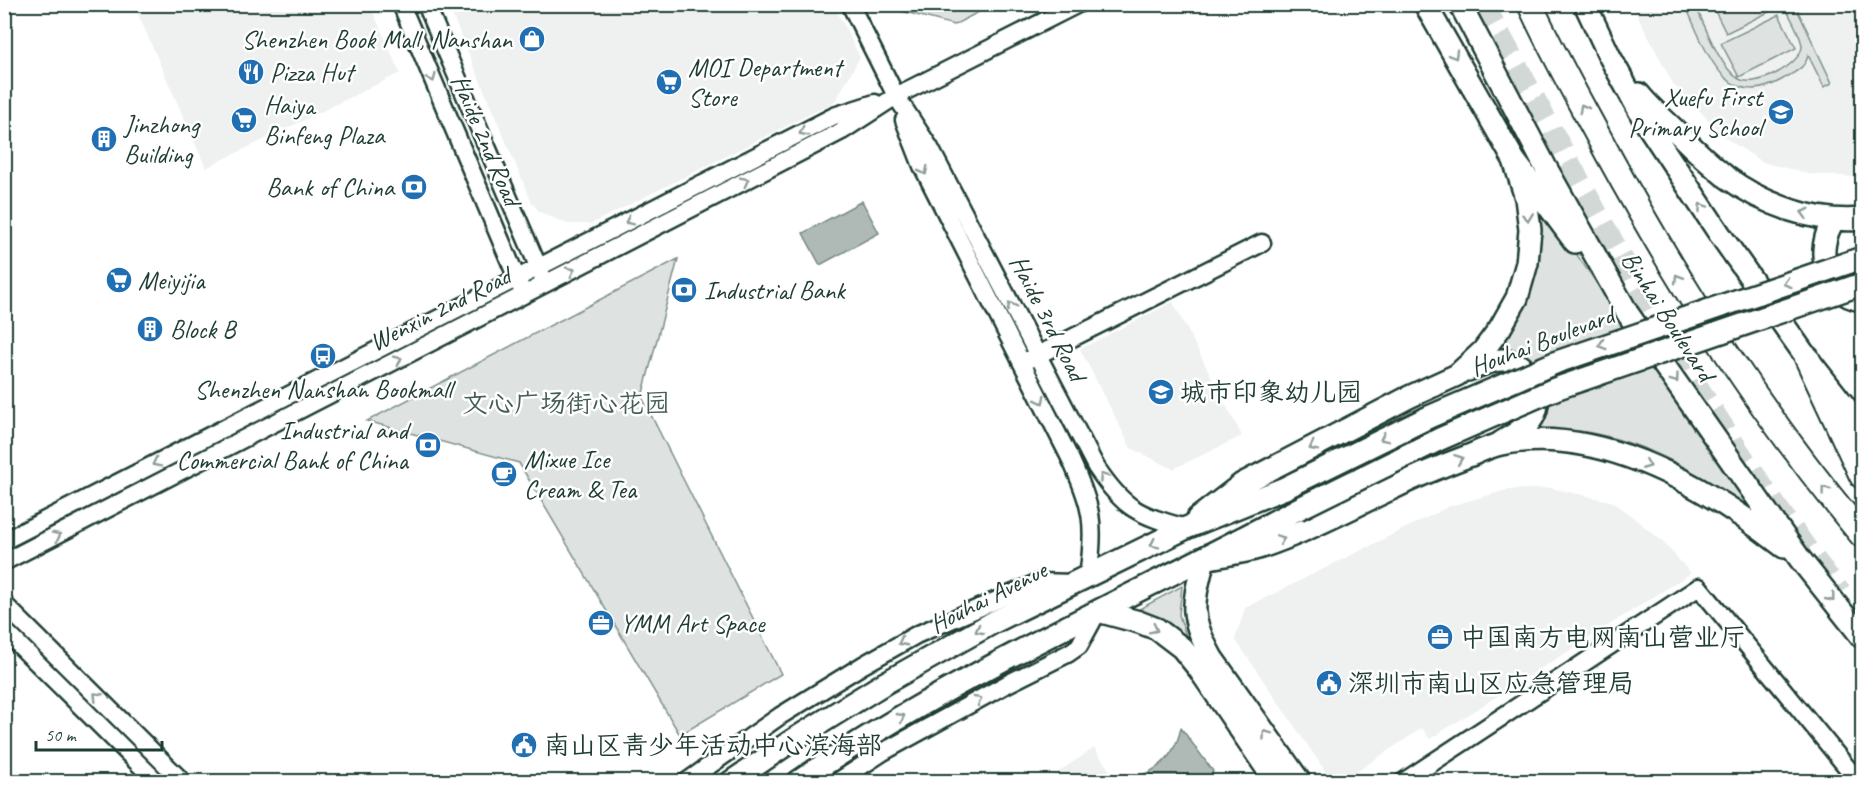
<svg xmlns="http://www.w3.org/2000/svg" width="1867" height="786" viewBox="0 0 1867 786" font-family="Caveat,'LXGW WenKai TC',sans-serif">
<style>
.built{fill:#eef1f0}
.green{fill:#dee3e2;stroke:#7e908b;stroke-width:1.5}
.water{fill:#afbab7;stroke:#758883;stroke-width:1.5}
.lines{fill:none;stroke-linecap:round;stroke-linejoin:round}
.highway-tunnel{stroke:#d2d8d6;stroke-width:24;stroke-dasharray:24 12;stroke-linecap:butt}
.minor-casing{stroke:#1f3d34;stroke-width:21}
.major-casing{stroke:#1f3d34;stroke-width:26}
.highway-casing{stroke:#1f3d34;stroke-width:28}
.minor{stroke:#fff;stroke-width:16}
.major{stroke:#fff;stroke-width:21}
.highway{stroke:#fff;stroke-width:24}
.major-bridge-casing{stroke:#1f3d34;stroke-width:26;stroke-linecap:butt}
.major-bridge{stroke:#fff;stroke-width:21}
.oneway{stroke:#8f9e9a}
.labels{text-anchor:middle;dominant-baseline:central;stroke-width:5;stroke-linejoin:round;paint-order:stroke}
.poi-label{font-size:26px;fill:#1f3d34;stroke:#fff;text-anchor:start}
.street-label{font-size:26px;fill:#1f3d34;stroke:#fff}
.park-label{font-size:26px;fill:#455e57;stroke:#fff}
</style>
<rect width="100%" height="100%" fill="#fff"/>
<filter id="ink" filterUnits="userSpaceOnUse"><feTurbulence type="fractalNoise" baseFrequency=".0167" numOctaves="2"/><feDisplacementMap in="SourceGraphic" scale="12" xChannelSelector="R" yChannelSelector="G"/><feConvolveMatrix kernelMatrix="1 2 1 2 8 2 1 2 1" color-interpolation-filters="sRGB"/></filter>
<g filter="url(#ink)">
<path class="built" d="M134,5H370L400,73L206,168Z
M448,5H834L860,57L836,100L828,105L591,224H567L540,212L532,203Z
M1632,5H1862V174L1854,177L1809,174L1762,162L1727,139L1673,84Z
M1173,302L1242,436L1173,469L1131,448L1080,349Z
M1551,488L1614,502L1661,540L1691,573L1430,739L1422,728L1343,781H1332L1235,639L1245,608L1450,506L1507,490Z
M1094,748L1117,781H1045Z"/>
<path class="green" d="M895,5H992L954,25L898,10Z
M1685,5H1695C1705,25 1719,67 1739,79C1755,89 1800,65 1802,47C1802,36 1789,15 1784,5H1795L1832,83L1824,87L1808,55C1806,68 1793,73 1783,79C1723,115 1705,46 1685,5Z
M1712,5H1767L1771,11L1726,33Z
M1779,15L1796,48L1739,77L1721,43Z
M1533,192L1762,520C1709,479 1653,443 1586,432C1569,429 1551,430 1535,429L1520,355L1492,348L1502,336Z
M678,259L642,397L781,674L680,735L519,463L367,421Z
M1182,586L1179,615L1186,636L1161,620L1132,613Z"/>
<path class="water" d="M862,201L879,233L820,265L803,233Z
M1181,728L1213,771L1209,781H1119L1116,778C1150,780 1174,761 1181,728Z"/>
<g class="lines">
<path class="highway-tunnel" d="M1482,4C1592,206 1697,413 1840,594"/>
<defs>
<path id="minor" d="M401,4L521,288
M426,4L543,278
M850,4L896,96L930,148L1096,467C1124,509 1138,515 1186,528
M904,120L922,166L1070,458C1092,506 1096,523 1088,576
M1028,360L1262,243
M4,541L834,116L875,103
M4,562L842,131L896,96L1078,4
M4,604L183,782
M4,630L157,782
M686,782L780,716L863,665L916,635L1039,582L1073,583
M837,782L883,752L1007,684L1069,653L1079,646L1098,611
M1403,782L1699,587L1859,782"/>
<path id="major" d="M1425,4L1514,160L1575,242
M1460,4L1545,166L1628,314L1800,559L1862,637
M1585,4L1610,57L1646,123L1721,236L1807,358L1862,428
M1639,94C1651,109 1667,122 1681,136C1695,150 1710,164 1725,176C1762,204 1816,224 1862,219
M1834,220C1814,249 1824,295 1862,300
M1468,370C1480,366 1492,359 1504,360C1530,361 1545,396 1533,417C1526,429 1511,436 1500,443
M1198,518L1242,484L1409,397L1457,375L1483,351L1500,328L1517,298L1527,263L1530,230L1526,198L1514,160
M1204,559C1222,555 1241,553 1258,548C1304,533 1348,509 1391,489C1417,476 1444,465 1471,455C1480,451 1491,446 1501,444C1602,424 1707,487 1784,547
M1204,559C1193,604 1188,615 1212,658L1300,782
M1098,611L1139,622L1157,629L1182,648L1199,669L1276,782
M731,782L793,740L885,683L994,622L1186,528L1285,488
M798,782C955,674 1131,598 1298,509"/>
<path id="highway" d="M1530,4C1554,57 1583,107 1610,158C1684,293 1763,417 1862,535
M1807,358L1862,476"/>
</defs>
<use href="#minor" class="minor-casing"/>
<use href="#major" class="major-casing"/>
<use href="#highway" class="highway-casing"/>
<use href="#minor" class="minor"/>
<use href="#major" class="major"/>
<use href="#highway" class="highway"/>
<defs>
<path id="major-bridge" d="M1285,488L1429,417L1557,362L1862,258
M1298,509L1440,439L1555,389L1862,284"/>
</defs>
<use href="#major-bridge" class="major-bridge-casing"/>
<use href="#major-bridge" class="major-bridge"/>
</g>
<defs><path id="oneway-chevron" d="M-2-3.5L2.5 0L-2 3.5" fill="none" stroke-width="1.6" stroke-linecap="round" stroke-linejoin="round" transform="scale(1.5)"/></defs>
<g class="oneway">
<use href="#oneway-chevron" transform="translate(1454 55) rotate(60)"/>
<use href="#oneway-chevron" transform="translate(432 78) rotate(67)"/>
<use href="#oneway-chevron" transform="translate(1583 108) rotate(-118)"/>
<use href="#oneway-chevron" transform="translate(803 132) rotate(153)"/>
<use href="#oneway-chevron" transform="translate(924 171) rotate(63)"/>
<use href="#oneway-chevron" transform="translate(745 181) rotate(-27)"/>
<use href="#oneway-chevron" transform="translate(1702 207) rotate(-124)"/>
<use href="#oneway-chevron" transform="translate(1805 213) rotate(-164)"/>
<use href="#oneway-chevron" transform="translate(1528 217) rotate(83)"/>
<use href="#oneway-chevron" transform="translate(629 221) rotate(153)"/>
<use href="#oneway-chevron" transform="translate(571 271) rotate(-27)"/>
<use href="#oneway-chevron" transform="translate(1678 278) rotate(-121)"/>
<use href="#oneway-chevron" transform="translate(1787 283) rotate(162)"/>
<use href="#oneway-chevron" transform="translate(1011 306) rotate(-117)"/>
<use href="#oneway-chevron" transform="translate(1602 345) rotate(162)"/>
<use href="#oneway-chevron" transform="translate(398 360) rotate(-27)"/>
<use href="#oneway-chevron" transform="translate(1675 379) rotate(54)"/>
<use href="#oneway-chevron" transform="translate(1041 400) rotate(63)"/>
<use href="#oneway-chevron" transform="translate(1384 438) rotate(154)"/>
<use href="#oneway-chevron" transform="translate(1313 447) rotate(153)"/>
<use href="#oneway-chevron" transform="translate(1459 459) rotate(-21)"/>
<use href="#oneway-chevron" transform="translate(156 463) rotate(153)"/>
<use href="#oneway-chevron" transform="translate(1647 465) rotate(22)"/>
<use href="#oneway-chevron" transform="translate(1103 477) rotate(-125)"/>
<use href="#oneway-chevron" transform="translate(1825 490) rotate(-127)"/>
<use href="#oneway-chevron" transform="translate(57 536) rotate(-27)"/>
<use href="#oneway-chevron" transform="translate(1281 539) rotate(-22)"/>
<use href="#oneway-chevron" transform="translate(1154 544) rotate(154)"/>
<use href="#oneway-chevron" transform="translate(1831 598) rotate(51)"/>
<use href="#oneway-chevron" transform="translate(1154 629) rotate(27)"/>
<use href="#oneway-chevron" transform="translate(979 630) rotate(152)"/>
<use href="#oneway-chevron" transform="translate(902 642) rotate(152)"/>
<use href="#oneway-chevron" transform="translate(97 696) rotate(-135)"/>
<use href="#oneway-chevron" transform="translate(978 700) rotate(-29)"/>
<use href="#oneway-chevron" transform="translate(901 717) rotate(-30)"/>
<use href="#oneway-chevron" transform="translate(1266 734) rotate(-125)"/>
</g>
</g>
<defs>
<symbol id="shop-disc" viewBox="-11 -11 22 22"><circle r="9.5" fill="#1f6fb2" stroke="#fff"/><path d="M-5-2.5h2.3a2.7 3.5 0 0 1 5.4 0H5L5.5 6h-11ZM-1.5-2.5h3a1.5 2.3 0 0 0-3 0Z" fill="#fff"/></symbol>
<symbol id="restaurant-disc" viewBox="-11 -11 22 22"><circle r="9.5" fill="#1f6fb2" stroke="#fff"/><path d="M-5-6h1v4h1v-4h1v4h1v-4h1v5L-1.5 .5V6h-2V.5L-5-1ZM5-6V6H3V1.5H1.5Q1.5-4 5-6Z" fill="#fff"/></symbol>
<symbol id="supermarket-disc" viewBox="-11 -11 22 22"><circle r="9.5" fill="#1f6fb2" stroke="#fff"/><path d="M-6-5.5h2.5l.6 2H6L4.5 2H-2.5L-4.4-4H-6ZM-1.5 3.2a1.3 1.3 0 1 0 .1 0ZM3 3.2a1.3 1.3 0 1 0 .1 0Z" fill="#fff"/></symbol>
<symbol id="school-disc" viewBox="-11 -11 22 22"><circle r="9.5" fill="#1f6fb2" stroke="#fff"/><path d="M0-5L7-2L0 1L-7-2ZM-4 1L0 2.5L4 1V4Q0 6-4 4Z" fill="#fff"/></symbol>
<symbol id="building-disc" viewBox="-11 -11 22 22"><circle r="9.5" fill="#1f6fb2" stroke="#fff"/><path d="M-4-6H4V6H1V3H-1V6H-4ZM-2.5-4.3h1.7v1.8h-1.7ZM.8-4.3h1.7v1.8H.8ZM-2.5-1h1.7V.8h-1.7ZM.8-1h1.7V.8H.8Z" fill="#fff"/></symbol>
<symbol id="bank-disc" viewBox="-11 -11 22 22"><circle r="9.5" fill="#1f6fb2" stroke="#fff"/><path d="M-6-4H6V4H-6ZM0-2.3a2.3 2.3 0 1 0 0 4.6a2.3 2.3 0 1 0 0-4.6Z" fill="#fff"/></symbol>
<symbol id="bus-disc" viewBox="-11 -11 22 22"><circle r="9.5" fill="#1f6fb2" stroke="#fff"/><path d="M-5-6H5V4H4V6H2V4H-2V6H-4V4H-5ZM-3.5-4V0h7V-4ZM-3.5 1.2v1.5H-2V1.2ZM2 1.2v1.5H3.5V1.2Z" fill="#fff"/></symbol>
<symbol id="cafe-disc" viewBox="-11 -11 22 22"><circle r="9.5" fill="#1f6fb2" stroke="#fff"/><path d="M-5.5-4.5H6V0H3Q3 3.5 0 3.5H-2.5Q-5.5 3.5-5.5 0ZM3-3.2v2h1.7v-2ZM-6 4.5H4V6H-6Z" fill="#fff"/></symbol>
<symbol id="office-disc" viewBox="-11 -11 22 22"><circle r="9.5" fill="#1f6fb2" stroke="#fff"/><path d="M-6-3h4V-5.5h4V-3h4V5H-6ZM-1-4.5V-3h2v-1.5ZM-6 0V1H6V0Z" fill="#fff"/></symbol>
<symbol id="civic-disc" viewBox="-11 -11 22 22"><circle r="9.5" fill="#1f6fb2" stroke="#fff"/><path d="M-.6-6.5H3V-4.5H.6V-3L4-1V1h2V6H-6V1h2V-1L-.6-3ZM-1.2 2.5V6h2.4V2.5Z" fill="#fff"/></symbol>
</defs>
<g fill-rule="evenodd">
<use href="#shop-disc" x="517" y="24" width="30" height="30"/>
<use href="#restaurant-disc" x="236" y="57" width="30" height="30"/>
<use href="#supermarket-disc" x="654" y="67" width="30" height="30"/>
<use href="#school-disc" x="1766" y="97" width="30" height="30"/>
<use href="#supermarket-disc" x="229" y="105" width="30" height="30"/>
<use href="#building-disc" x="89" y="124" width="30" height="30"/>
<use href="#bank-disc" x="399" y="172" width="30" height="30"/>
<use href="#supermarket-disc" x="104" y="265" width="30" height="30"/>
<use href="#bank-disc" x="669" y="275" width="30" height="30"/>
<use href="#building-disc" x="135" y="314" width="30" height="30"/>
<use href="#bus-disc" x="308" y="341" width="30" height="30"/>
<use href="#school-disc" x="1146" y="377" width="30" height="30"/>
<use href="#bank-disc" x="413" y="430" width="30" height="30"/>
<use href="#cafe-disc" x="489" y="459" width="30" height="30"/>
<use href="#office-disc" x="586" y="608" width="30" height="30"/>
<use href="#office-disc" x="1425" y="622" width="30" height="30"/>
<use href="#civic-disc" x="1314" y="668" width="30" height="30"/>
<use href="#civic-disc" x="509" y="730" width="30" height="30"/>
</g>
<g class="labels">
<g class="poi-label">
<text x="512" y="39" text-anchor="end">Shenzhen Book Mall, Nanshan</text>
<text x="688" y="67">MOI Department<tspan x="688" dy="30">Store</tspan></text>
<text x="270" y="72">Pizza Hut</text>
<text x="1762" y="97" text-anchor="end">Xuefu First<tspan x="1762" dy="30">Primary School</tspan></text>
<text x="264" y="105">Haiya<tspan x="264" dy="30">Binfeng Plaza</tspan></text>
<text x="124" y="124">Jinzhong<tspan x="124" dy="30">Building</tspan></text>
<text x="394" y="187" text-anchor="end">Bank of China</text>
<text x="138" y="280">Meiyijia</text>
<text x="704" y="290">Industrial Bank</text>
<text x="170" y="329">Block B</text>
<text x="323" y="389" text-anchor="middle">Shenzhen Nanshan Bookmall</text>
<text x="1180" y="392">城市印象幼儿园</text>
<text x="408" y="430" text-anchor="end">Industrial and<tspan x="408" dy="30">Commercial Bank of China</tspan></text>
<text x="524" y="459">Mixue Ice<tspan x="524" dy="30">Cream &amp; Tea</tspan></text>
<text x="620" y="623">YMM Art Space</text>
<text x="1460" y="637">中国南方电网南山营业厅</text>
<text x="1348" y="683">深圳市南山区应急管理局</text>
<text x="544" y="745">南山区青少年活动中心滨海部</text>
</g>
<g class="street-label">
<text transform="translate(486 140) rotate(67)">Haide 2nd Road</text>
<text transform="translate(440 309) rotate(-27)">Wenxin 2nd Road</text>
<text transform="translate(1668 316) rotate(57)">Binhai Boulevard</text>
<text transform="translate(1048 318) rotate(63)">Haide 3rd Road</text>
<text transform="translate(1542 341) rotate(-21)">Houhai Boulevard</text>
<text transform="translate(988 597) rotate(-27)">Houhai Avenue</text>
</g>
<g class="park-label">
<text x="566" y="403">文心广场街心花园</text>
</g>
</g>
<rect width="1867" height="786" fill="none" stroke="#fff" stroke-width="24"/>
<rect x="12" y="12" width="1843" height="762" fill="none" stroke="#1f3d34" stroke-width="2" filter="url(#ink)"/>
<path d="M36 741v9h126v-9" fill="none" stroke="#1f3d34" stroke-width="3"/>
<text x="45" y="741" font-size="18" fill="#1f3d34" stroke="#ffffff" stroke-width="4.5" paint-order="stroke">50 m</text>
</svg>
